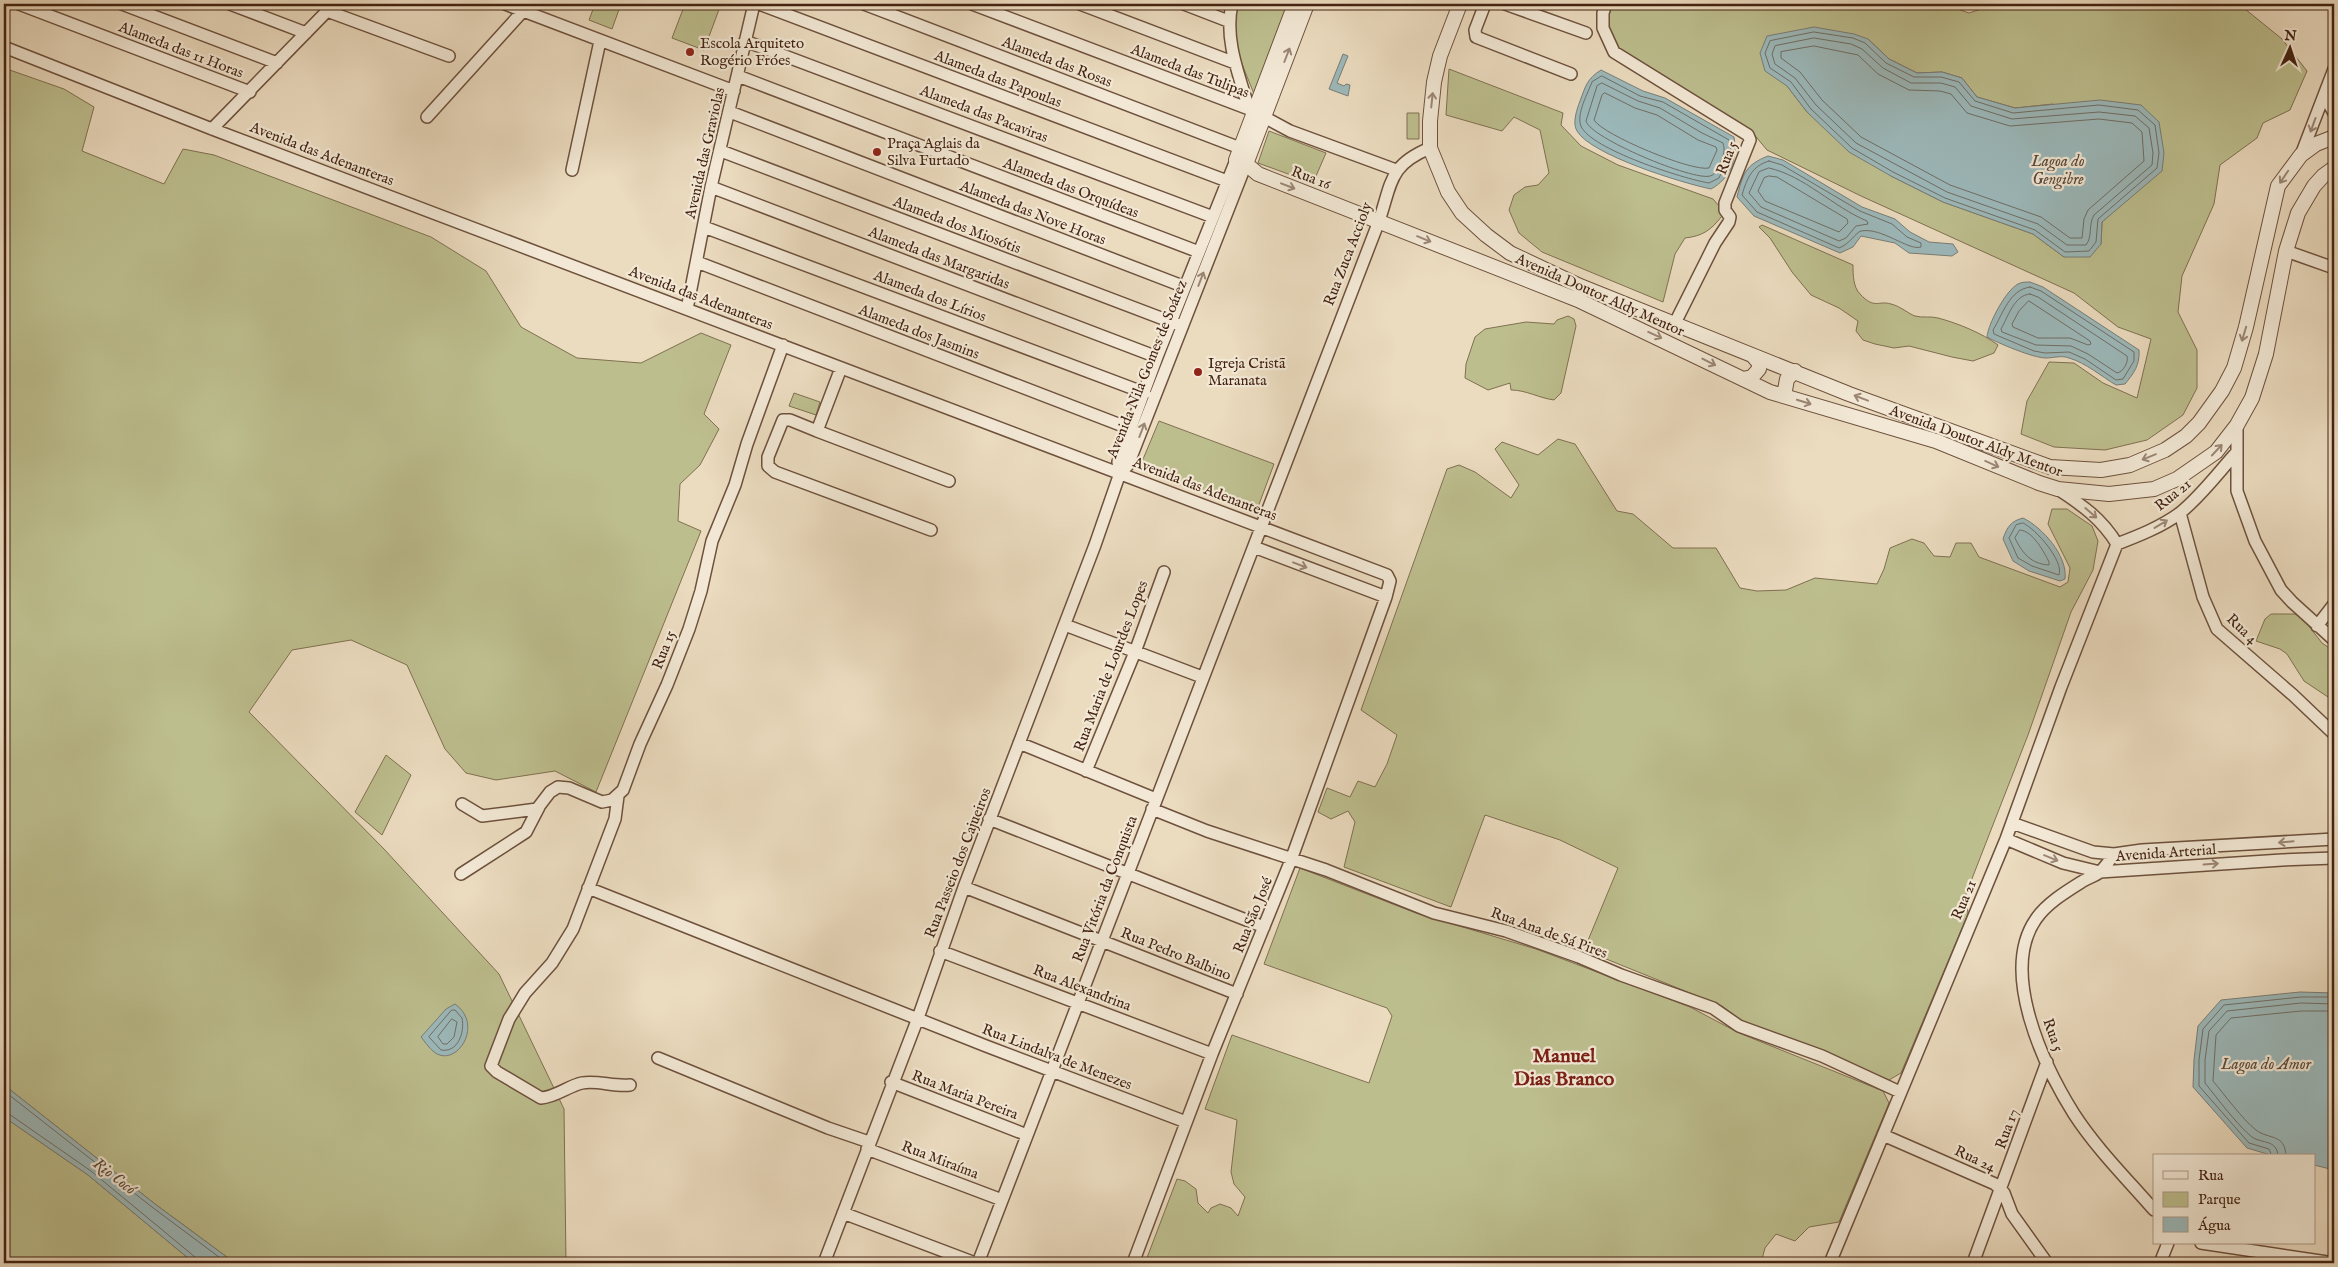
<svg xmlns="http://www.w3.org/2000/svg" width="2338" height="1267" viewBox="0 0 2338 1267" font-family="'IM FELL English',serif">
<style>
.green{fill:#bdbe8e;stroke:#807050;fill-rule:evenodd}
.water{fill:#9cb9bb;stroke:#797d77}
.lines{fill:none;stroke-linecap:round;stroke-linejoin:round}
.shore{stroke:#706e66;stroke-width:1}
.minor-casing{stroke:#6e513d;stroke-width:14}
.tertiary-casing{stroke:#6e513d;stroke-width:16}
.minor{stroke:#f2e8d5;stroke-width:11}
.tertiary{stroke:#f2e8d5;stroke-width:14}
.oneway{stroke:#9b8674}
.poi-dot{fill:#8f2418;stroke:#f2e8d5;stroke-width:2}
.labels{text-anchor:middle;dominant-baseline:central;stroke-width:4.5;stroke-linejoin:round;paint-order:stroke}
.poi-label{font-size:15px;fill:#442312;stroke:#f2e8d5;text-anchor:start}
.street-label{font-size:15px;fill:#442312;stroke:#f2e8d5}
.water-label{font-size:16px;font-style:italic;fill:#5a483c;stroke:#f2e8d5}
.district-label{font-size:20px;font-weight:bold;fill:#7a1f14;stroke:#f2e8d5}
</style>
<rect width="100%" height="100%" fill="#ebdbbf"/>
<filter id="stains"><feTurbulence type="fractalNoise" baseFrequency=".004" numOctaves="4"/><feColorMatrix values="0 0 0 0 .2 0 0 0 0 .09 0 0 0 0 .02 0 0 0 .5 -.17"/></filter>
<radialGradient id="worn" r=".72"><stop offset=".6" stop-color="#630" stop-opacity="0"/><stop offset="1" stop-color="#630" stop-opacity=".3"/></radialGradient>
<path class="green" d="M595,4H621L612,29L589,20Z
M685,4H721L704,50L672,38Z
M1237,4H1289L1254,94C1241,60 1229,42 1237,4Z
M1611,4H1943L1969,13L1981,9L1982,4H2247L2245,9L2282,39L2307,71L2290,110L2263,123L2257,138L2220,165L2214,204L2182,276L2178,312L2197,350V388L2183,415L2147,440L2105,450L2054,447L2021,434L2027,401L2049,362L2074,363L2103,383L2137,398L2151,339L2118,327L2074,293L1861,196L1767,150L1752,132L1625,54C1607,36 1603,27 1611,4ZM1868,39L1889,59L1917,73L1942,72L1962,78L1977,97L2015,108L2053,104L2129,197L2102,222L2101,244L2064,257L2033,234L1943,202L1891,176L1807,112L1787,86Z
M4,68L64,89L94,107L82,151L164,184L183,149L214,155L431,237L486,271L521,327L577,358L641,363L701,333L731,345L704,414L719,429L700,465L680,484L678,521L701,531L596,792L555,771L496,780L466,773L445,749L407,665L351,640L292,650L249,712L384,849L499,974L564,1109L566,1263H235L155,1204L4,1085Z
M1449,69L1563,113L1561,125L1581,146L1618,165L1713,199L1719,206L1722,216C1711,230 1703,236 1685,238L1675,254L1663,302L1542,252L1519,233L1509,210L1514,195L1525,187L1538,185L1549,173L1540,130L1514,117L1502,131L1446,115Z
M1407,113H1419V139H1407Z
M1269,131L1326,153L1313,183L1258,163Z
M1762,225L1853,265C1853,274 1853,287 1860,294C1875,310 1878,300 1891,304C1900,306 1909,314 1915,316C1922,318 1931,316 1938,318C1957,323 1982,333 1998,345L1994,353L1973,361L1952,357L1909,346L1894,348L1875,344L1863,340L1856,331L1858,321L1839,308L1811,295L1792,272L1770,238L1759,227Z
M1568,316L1574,319L1576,326L1561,393L1554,400C1539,398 1526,390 1511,390L1510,383L1488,390L1465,378L1466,364L1475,337L1485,329L1526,322L1554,324L1557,320Z
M794,393L820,402L816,415L789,406Z
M1159,421L1274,464L1258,507L1252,511L1144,470L1141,464Z
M1558,439L1575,444L1617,511L1633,514L1673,548H1716L1740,588L1757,591L1786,590L1815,578L1877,584L1884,569L1890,548L1912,539L1924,543L1934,556L1950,557L1956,543H1971L1979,557L2060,587L2068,582L2070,568L2048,524L2052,509H2067L2092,526L2098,541L2093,570L2071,612L2028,735L1966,894L1968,914L1901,1073L1889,1080L1741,1020L1722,1006L1584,950L1618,868L1560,840L1485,815L1451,907L1344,867L1355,822L1348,811L1331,819L1318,812L1327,788L1350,797L1358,781L1375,787L1387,764L1397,735L1361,710L1447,469L1459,465L1475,472L1511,498L1519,485L1495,449L1502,442L1538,455Z
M2271,614H2294L2301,616L2322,643L2334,651V701L2304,681L2287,654L2280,649L2256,641L2265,619Z
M386,755L411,775L382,835L355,812Z
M1300,868L1416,913L1536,949L1690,1007L1739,1033L1883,1091L1889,1103L1839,1222L1809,1227L1795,1241L1776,1234L1765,1248L1761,1263H1145L1177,1179L1185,1181L1196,1189L1198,1203L1208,1213L1211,1208L1220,1204L1231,1208L1238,1216L1245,1197L1234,1184L1231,1172L1237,1120L1205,1109L1232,1035L1369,1083L1392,1016L1387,1008L1264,964Z
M4,1117L88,1175L194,1263H4Z"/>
<path class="water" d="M1814,27L1854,34L1868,39L1889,59L1917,73L1942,72L1962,78L1977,97L2015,108L2100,100L2141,105L2159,122L2164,153L2162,171L2102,222L2101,244L2090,257H2064L2033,234L1943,202L1891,176L1849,152L1807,112L1787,86L1765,71L1760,53L1767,36Z
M1343,54L1348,56L1337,83L1344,86L1346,84L1350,85L1348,96L1329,89Z
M1601,70L1643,91L1665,98L1734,137C1738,158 1730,179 1711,189C1682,183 1591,155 1577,131C1572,123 1577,109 1580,101C1586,85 1587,79 1601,70Z
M1768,156L1783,160L1862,207L1895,219L1910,232L1929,242L1953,244L1958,252L1952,256L1909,253L1895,243L1861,236L1853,247L1840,253L1754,216L1737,197C1743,174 1745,165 1768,156Z
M2030,282L2043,287L2139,350C2140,365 2134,373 2125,384L2116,385C2101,376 2086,363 2069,358C2062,355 2053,358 2046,358C2033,358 1998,343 1987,337C1988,324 2006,290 2018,284C2021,282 2027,282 2030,282Z
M2023,518C2042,527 2068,556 2065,579L2060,581L2029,571L2013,561L2003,539C2007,527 2011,521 2023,518Z
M2300,992L2334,993V1170L2314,1165V1156H2274L2247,1148L2193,1087L2194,1060L2198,1026L2221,1000Z
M455,1004C485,1025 456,1069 434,1052C429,1048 425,1042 421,1037L446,1009Z
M4,1085L155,1204L235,1263H194L88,1175L4,1117Z"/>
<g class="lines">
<path class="shore" d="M1814,32L1853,38L1865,43L1886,63L1914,77H1941L1959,82L1975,101L2013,113L2099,105L2138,110L2155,125L2159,153L2157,168L2098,219L2096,242L2089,251L2065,252L2035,230L1945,198L1893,172L1852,148L1811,109L1791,82L1770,68L1765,53L1770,41Z
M1814,38L1851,44L1862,49L1883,68L1911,83H1941L1955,87L1971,106L2012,119L2099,112L2135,116L2149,128L2153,153L2152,165L2094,215C2088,225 2093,236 2086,245H2067L2038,224L1947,192L1856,143L1816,105L1795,78L1775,64L1772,54L1775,46Z
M1814,46L1858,55L1878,74L1909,90L1940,91L1951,94L1967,113L2010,126L2099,119L2132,123L2142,132L2144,161L2088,210L2084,219L2082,238H2070L2041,217L1950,185L1861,137L1822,100L1800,72L1781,58V52Z
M1602,76L1640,96L1663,102L1729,140L1731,151L1719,178L1709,183C1684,179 1590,149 1581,126C1576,114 1588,93 1592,82Z
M1602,83L1638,101L1660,108L1702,133L1723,143C1725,150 1724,155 1721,161C1719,166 1716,175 1710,176C1693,181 1590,138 1586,121L1597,86Z
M1605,93L1635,108L1657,115L1698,140L1716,147L1717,150L1709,168C1692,172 1603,135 1594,120L1602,95Z
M1769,161L1782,165L1860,211L1892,224L1907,237L1921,243V247C1908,251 1882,227 1861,231C1856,232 1850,244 1839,248L1757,212L1742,195C1747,178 1752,166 1769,161Z
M1769,168C1805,176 1833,207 1867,221L1868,224L1856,226L1846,238L1839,241L1761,207L1749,193L1759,172Z
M1769,176L1777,177L1847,219L1848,223L1839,232L1765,201L1758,191L1764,178Z
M2030,287L2041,291L2134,352V361L2123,379L2116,380L2085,359L2069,352L2045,353L2034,351L1994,334L1993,330C2003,314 2009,290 2030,287Z
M2030,294L2038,297L2127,356C2129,362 2123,372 2117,373L2088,354L2071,346L2036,345L2002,332L2001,329C2008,317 2014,295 2030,294Z
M2029,301L2090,341L2091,344L2088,345L2070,338H2038L2013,327L2012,324L2019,311Z
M2023,523C2036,529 2064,561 2059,575L2032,566L2018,558L2009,538L2016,525Z
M2020,530C2033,531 2044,552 2049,562V565C2031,564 2022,553 2015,538Z
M452,1010H455L462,1018C465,1032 458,1053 441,1050L429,1037Z
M452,1019L457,1022L454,1037L447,1044H443L438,1037Z
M4,1091L152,1207L227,1263
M4,1113L9,1114L91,1171L195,1257L197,1263
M2272,1156L2269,1149L2249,1143L2199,1086V1060L2203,1029L2224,1005L2301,997H2334
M2278,1156C2277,1139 2262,1144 2252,1137C2238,1126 2217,1098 2205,1083V1060L2209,1031L2227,1011L2301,1003L2334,1004
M2286,1156C2285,1133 2269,1140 2256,1130C2243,1120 2224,1094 2213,1081L2216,1035L2231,1018L2301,1011H2334"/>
<defs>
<path id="minor" d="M19,4L250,92
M122,4L277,63
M230,4L306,33
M505,4L734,91
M759,4L1227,181
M864,4L1240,148
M972,4L1249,109L1290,131L1396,170
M1080,4L1235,63
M1184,4L1228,21
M1232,4C1224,39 1239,75 1249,109
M1485,4L1475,30L1476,37L1571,74
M1505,4L1586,33
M1606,4L1603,13V28L1614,52L1748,135L1750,140L1725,203V210L1730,217L1729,222L1715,243L1675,323
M327,11L449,56
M745,41L1213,217
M4,47L212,129L1387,575L1390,581L1386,597L1291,860L1212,1054L1133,1263
M738,76L1199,252
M2324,95L2334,113
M730,112L1185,287
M427,117L523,11
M212,129L334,4
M721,151L1182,326
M2301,155L2334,69
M572,170L600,41
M711,187L1157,357
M704,227L1145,393
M2286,251L2334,268
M697,262L1131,429
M687,309L711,187L754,4
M841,368L817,431L949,481
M2237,425V491L2255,541L2281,590L2292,602L2334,640
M817,431L790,420H783L768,457V466L775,472L931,530
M1120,473L1118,462L1157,357L1236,160
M2059,490C2082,505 2102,519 2117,544
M2180,513L2203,597L2217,629L2293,695L2334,734
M1254,547L1386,597
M1065,625L1202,677
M2317,626L2334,604
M1019,743L1156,799
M1086,771L1135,652L1164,572
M618,796L615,819L573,929L552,963L525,993L509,1019L491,1066L497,1072L541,1098C556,1097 568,1086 582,1083C597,1080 614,1087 630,1085
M462,804L482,816L537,809L550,792L558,787L569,788L602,802L612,800L623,790L640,744L667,685L689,629L701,591L712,541L735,485L747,444L783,345
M1152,809L1207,831L1326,870L1434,913L1506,931L1579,957L1621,975L1713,1008L1739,1026L1822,1056L1900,1092
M989,819L1264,927
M2012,823L2093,852L2114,854L2142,850L2334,839
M2006,839L2063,863L2100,872L2282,860L2334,858
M2114,854C2110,860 2105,867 2100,872C2095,876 2088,878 2083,881C2067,891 2047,903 2036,919C1999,972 2044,1066 2074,1114C2096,1148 2127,1179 2154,1210
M461,874L526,832L539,807
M964,887L1237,994
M588,888L986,1046L1186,1122
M940,951L1212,1054
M658,1058L828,1128L869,1142
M891,1082L1027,1135
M1883,1135L1995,1184L2004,1193L2012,1214L2047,1263
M867,1149L1002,1200
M843,1213L975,1263
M2201,1243L2334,1263
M824,1263L918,1018L964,887L1095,545L1120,473L1128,465L1246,164
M978,1263C1111,916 1246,569 1379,221C1392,182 1389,165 1430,148
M1830,1263L2006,839L2061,687L2117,544C2138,536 2161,527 2180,513C2201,496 2218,473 2236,453
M1973,1263L2047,1062
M2160,1263L2168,1243"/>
<path id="tertiary" d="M1295,4L1236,160L1246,164L1258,174L1578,300L1770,392L1936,441L2039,483L2058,489L2109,494L2154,489L2177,479L2216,452L2237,425L2252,398L2266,354L2286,251L2298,213L2314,186L2323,176L2334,168
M1460,4L1440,56L1434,82L1430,121V148L1448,192L1462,213L1486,235L1510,253L1580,286L1849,394L2050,467L2101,470L2130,465L2165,450L2186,436L2199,423L2222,391L2234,368L2246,327L2278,186L2301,155L2316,144L2334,137
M1246,164L1307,4
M1743,379L1752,377L1759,369V363L1753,356
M1784,396L1787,379L1795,371"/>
</defs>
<use href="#minor" class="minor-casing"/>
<use href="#tertiary" class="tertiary-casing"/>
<use href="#minor" class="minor"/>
<use href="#tertiary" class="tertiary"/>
</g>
<defs><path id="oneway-shaft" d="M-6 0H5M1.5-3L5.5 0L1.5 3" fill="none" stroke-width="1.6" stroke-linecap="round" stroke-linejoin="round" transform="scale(1.25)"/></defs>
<g class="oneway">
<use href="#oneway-shaft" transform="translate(1287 55) rotate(-69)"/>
<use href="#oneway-shaft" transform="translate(1432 100) rotate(-84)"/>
<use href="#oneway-shaft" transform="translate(2313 125) rotate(110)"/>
<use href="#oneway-shaft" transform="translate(2284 177) rotate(124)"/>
<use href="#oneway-shaft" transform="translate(1288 186) rotate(21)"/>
<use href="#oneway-shaft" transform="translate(1424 239) rotate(22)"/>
<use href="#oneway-shaft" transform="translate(1201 279) rotate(-69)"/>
<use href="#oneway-shaft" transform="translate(2244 334) rotate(107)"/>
<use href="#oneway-shaft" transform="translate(1655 335) rotate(25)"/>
<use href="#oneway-shaft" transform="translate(1709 362) rotate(27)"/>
<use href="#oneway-shaft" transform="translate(1861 398) rotate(-159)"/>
<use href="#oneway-shaft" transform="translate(1804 402) rotate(17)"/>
<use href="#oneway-shaft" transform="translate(1142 430) rotate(-69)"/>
<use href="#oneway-shaft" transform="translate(2217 450) rotate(-47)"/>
<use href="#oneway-shaft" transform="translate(2149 457) rotate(158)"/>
<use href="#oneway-shaft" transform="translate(1992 464) rotate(24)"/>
<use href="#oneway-shaft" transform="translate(2091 513) rotate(41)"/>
<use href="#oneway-shaft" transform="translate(2161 524) rotate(-31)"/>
<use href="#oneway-shaft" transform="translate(1300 565) rotate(21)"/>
<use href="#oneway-shaft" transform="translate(2286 842) rotate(175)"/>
<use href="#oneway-shaft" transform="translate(2051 858) rotate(22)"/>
<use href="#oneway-shaft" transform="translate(2211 864) rotate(-4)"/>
</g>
<g class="poi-dot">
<circle cx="690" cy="52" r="5"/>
<circle cx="877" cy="152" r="5"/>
<circle cx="1198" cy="372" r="5"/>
</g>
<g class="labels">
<g class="poi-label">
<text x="700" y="43">Escola Arquiteto<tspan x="700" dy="17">Rogério Fróes</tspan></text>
<text x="887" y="143">Praça Aglais da<tspan x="887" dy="17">Silva Furtado</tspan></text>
<text x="1208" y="363">Igreja Cristã<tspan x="1208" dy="17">Maranata</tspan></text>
</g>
<g class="street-label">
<text transform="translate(181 50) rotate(21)">Alameda das 11 Horas</text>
<text transform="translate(1057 62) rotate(21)">Alameda das Rosas</text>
<text transform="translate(1190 71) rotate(21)">Alameda das Tulipas</text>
<text transform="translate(998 79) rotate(21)">Alameda das Papoulas</text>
<text transform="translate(984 114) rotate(21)">Alameda das Pacaviras</text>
<text transform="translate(705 153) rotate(-77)">Avenida das Graviolas</text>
<text transform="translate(322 154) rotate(21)">Avenida das Adenanteras</text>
<text transform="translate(1727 158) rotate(-69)">Rua 5</text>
<text transform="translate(1311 178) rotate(21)">Rua 16</text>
<text transform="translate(1071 188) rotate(21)">Alameda das Orquídeas</text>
<text transform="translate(1033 213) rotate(21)">Alameda das Nove Horas</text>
<text transform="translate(957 225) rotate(21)">Alameda dos Miosótis</text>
<text transform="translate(1348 254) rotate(-69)">Rua Zuca Accioly</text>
<text transform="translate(939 258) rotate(21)">Alameda das Margaridas</text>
<text transform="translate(1600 295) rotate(24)">Avenida Doutor Aldy Mentor</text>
<text transform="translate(930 296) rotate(21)">Alameda dos Lírios</text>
<text transform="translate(701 298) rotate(21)">Avenida das Adenanteras</text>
<text transform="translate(919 332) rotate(21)">Alameda dos Jasmins</text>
<text transform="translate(1147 369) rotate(-68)">Avenida Nila Gomes de Soárez</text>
<text transform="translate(1976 441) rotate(20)">Avenida Doutor Aldy Mentor</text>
<text transform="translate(1205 489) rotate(21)">Avenida das Adenanteras</text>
<text transform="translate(2173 495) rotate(-39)">Rua 21</text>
<text transform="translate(2242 629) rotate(44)">Rua 4</text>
<text transform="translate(664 650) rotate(-69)">Rua 15</text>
<text transform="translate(1111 666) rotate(-69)">Rua Maria de Lourdes Lopes</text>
<text transform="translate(2166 853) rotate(-4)">Avenida Arterial</text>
<text transform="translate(958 863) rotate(-69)">Rua Passeio dos Cajueiros</text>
<text transform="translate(1105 889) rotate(-69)">Rua Vitória da Conquista</text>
<text transform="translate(1964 900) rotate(-67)">Rua 21</text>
<text transform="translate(1253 915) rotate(-68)">Rua São José</text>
<text transform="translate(1549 933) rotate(20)">Rua Ana de Sá Pires</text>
<text transform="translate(1176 954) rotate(22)">Rua Pedro Balbino</text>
<text transform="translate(1082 988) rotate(21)">Rua Alexandrina</text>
<text transform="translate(2053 1035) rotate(70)">Rua 5</text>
<text transform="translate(1057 1057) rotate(21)">Rua Lindalva de Menezes</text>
<text transform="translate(965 1095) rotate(21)">Rua Maria Pereira</text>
<text transform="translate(2007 1129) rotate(-70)">Rua 17</text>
<text transform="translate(1975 1159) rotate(25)">Rua 24</text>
<text transform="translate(940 1160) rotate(21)">Rua Miraíma</text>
</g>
<g class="water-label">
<text x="2058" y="162">Lagoa do<tspan x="2058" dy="18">Gengibre</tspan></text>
<text x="2266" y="1065">Lagoa do Amor</text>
<text transform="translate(114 1177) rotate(38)">Rio Cocó</text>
</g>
<g class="district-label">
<text x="1564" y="1056">Manuel<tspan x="1564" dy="23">Dias Branco</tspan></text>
</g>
</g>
<rect width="2338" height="1267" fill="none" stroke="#ebdbbf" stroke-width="20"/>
<rect x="5" y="5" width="2328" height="1257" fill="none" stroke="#442312" stroke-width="2.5"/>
<rect x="10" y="10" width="2318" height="1247" fill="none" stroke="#442312"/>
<rect x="2153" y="1154" width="162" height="90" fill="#f2e8d5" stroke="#ac9987"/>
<rect x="2163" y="1171" width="25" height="8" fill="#f2e8d5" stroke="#ac9987"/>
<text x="2198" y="1180" font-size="15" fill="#442312">Rua</text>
<rect x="2163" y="1192" width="25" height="15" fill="#bdbe8e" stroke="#ac9987"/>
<text x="2198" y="1204" font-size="15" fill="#442312">Parque</text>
<rect x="2163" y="1217" width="25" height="15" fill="#9cb9bb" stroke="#ac9987"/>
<text x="2198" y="1230" font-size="15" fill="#442312">Água</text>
<g transform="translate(2290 48) rotate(3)" stroke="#f2e8d5" stroke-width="4" paint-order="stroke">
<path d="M0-4L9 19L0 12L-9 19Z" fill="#442312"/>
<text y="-8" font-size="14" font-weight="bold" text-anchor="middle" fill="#442312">N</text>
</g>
<rect width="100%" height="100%" filter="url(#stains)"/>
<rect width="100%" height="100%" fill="url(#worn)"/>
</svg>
